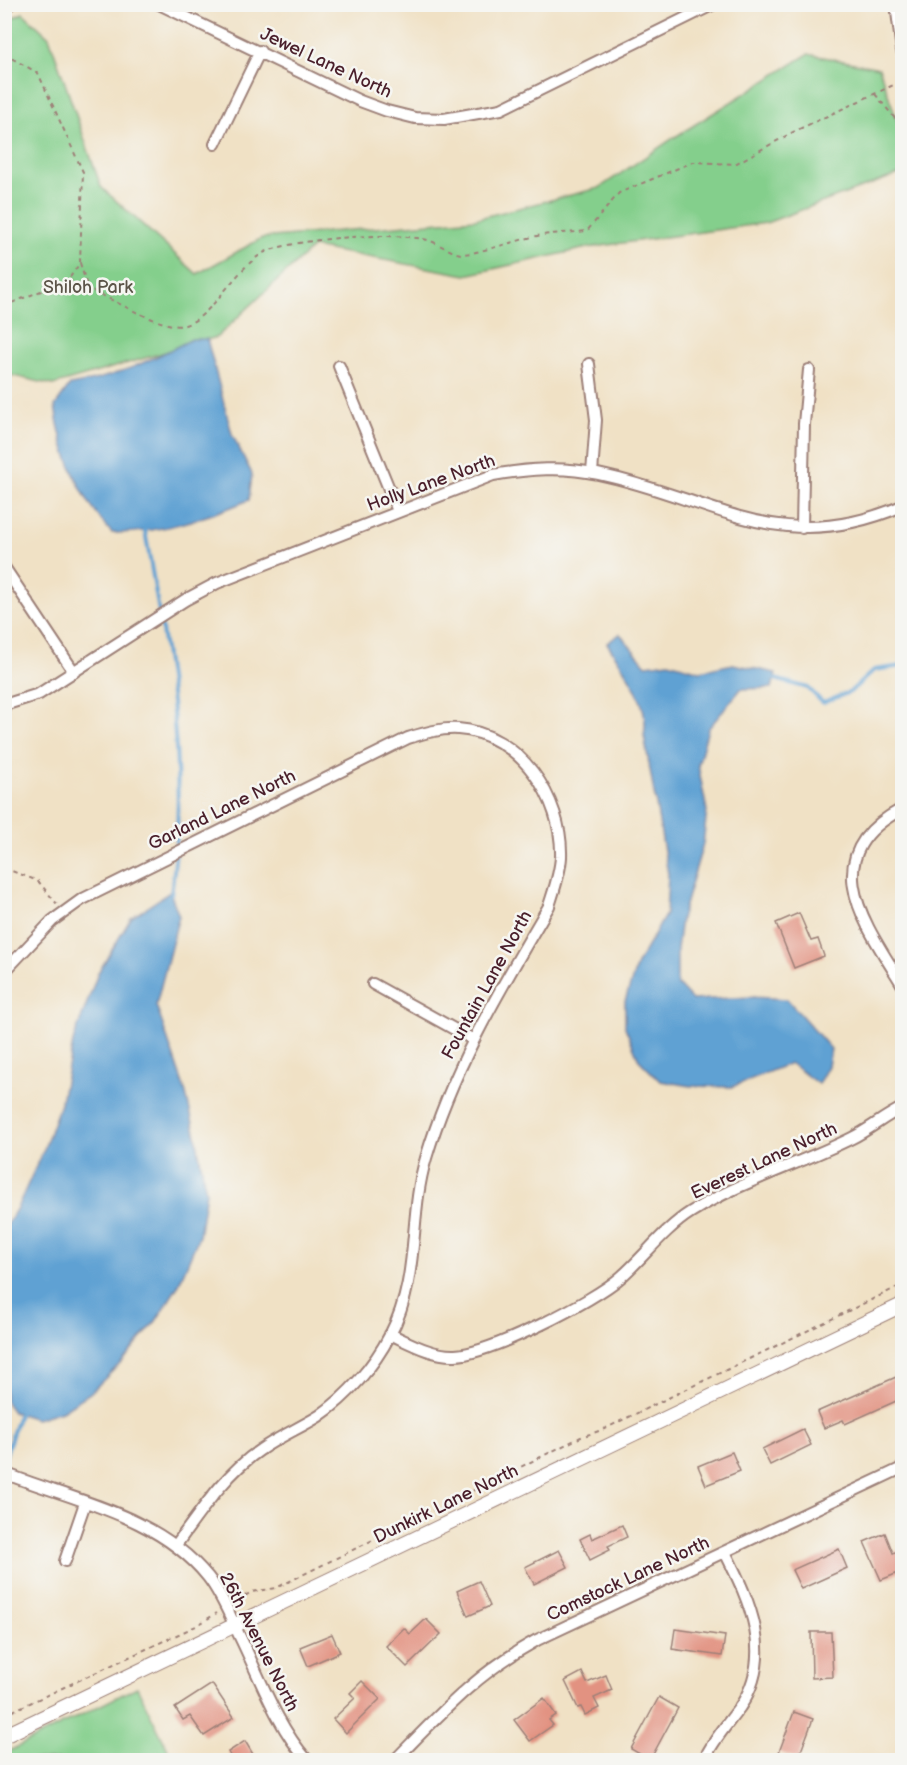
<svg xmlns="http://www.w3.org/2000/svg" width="907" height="1765" viewBox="0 0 907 1765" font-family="'Balsamiq Sans',sans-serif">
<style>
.green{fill:#84cf8c;stroke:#67775c;stroke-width:1.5}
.water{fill:#5fa1d3;stroke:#54607f;stroke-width:1.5}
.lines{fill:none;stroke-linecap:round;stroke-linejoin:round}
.stream{stroke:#5fa1d3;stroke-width:4}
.building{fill:#e29281}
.minor-casing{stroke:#9d8078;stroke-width:14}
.tertiary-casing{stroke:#9d8078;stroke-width:16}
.path{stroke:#9d8078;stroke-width:2;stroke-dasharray:4.5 4.5;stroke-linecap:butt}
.minor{stroke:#fff;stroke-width:10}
.tertiary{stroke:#fff;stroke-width:14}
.labels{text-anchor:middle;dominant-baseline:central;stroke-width:5;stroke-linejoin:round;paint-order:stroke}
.street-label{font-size:18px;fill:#4a1f2b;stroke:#f6f6f2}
.park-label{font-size:18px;fill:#5b5448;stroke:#f6f6f2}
</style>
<rect width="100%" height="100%" fill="#f6f6f2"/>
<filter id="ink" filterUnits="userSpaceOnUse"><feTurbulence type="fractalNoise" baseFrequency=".0167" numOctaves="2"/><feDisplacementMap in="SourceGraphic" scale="12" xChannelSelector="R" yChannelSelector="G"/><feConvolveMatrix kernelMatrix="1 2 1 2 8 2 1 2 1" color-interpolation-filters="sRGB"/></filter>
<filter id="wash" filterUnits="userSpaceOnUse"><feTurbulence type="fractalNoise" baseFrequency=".008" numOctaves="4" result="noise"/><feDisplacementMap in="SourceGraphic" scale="24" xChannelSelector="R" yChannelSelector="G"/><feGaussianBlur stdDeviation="1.35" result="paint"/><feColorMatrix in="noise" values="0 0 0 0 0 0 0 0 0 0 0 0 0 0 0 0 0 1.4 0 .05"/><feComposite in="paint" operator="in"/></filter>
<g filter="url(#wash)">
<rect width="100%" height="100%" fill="#f0e1c5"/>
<path class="green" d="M23,13L49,37L101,187L197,274L262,238L475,219L599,188L675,137L808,54L879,68L902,135V173L766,223L587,248L466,275L313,247L217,337L53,385L5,374L4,22Z
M137,1687L173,1760H5V1753Z"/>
<path class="water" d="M192,339H207L232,434L252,474L249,500C205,518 159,534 112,533C80,498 61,452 55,406L70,385C115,378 153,359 192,339Z
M620,634L646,665L669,662L700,671L733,664L776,673L772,688L741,689L708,729L698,765L707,811L703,844L681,919L677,949V984L692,1000L753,997L787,999L831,1049L828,1066L818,1084L790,1063L732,1087L691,1086L660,1081L639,1060L625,1027V1001L637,964L666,914L668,874L644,735C651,703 624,670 607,643Z
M170,892L179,916L156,1005L185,1090L196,1136L206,1192L199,1236L178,1286L156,1321L122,1362L90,1393L62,1411L36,1419L13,1412L5,1401V1228L17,1208L44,1149L61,1101L74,1038L98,973L131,918Z"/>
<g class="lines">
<path class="stream" d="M145,531C166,651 190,772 171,894
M775,679L808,688L823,703L850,692L874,670L902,666
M4,1460L19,1414"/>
</g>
<g id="blocks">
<path class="building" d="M799,913L811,941L818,939L824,956L794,968L776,923Z
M903,1374V1398L845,1424L843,1420L824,1428L817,1412Z
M803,1429L811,1445L770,1465L762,1449Z
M732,1452L740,1471L706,1485L698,1466Z
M622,1525L627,1537L608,1546L610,1550L590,1560L580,1539L590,1534L592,1539Z
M885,1533L893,1553L903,1549V1571L881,1580L864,1542Z
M839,1549L847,1568L801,1589L792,1570Z
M559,1550L568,1567L534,1584L525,1567Z
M479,1581L490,1606L468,1616L457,1591Z
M426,1619L441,1634L407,1667L386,1646L404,1628L410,1634Z
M675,1629L725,1636L722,1656L672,1649Z
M811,1632H831L833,1677L812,1678Z
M332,1634L340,1652L308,1666L300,1647Z
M582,1672L587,1683L606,1675L612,1690L594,1698L599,1708L585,1715L581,1707L578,1708L565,1681Z
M362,1681L380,1699L346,1733L333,1719L355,1698L350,1693Z
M212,1684L234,1717L204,1736L190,1716L183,1720L175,1708Z
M659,1697L678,1708L650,1760L631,1749Z
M544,1698L556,1715L549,1720L553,1725L530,1741L514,1720Z
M794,1712L813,1719L798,1759L779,1752Z
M245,1741L257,1761H233L228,1752Z"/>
</g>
</g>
<g filter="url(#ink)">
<use href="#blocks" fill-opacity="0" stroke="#9d8078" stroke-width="1.5"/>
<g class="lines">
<defs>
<path id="minor" d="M159,4L360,101L387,111L415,118L444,119L501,109L714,4
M896,4L902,51
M4,6L10,4
M215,144L260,51
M589,364L596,420L592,473
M339,366L398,511
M802,528L804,424L809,370
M4,567L74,672
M4,705L39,694L185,600L217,583L493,475C528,469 563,466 598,474C714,498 778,559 902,506
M902,809C813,856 865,924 902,984
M4,972L52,921L81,900L408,738C424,733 441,728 458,729C519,733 563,798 561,857C560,874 554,890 549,906C501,988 453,1067 426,1158C408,1218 421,1276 390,1335C374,1366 348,1396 319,1416C300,1428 278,1437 260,1450C225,1474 201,1511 176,1545
M373,984L472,1039
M390,1334C410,1343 432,1356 455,1355C490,1354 594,1301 621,1277C645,1256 664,1229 691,1212C741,1181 800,1164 852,1138C870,1129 885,1116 902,1108
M4,1473C75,1501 158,1515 208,1577C222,1595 230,1616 240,1637C260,1678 277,1726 307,1760
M65,1561L85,1503
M395,1760C442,1712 477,1673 537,1640L902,1468
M704,1760C713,1740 727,1725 740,1707C775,1655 750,1602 725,1552"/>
<path id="tertiary" d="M4,1736L902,1305"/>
</defs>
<use href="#minor" class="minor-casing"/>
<use href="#tertiary" class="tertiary-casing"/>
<path class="path" d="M4,54L38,73L83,172L80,263L68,280L4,306
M875,94L902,127
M80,263L87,286
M68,280C95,288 162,332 185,325C215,316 238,261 270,250C306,238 386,232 423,239C436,241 449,252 461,254C473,255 521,239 537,236C553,233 570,233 587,231L619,193L693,162L735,164L795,131L902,81
M4,868L38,881L57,904
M237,1600L252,1592L276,1588L581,1437L602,1430L902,1285
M4,1715L196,1626L217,1613"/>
<use href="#minor" class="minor"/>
<use href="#tertiary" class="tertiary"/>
</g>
</g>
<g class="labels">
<g class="street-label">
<text transform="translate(326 63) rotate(25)">Jewel Lane North</text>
<text transform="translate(431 483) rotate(-20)">Holly Lane North</text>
<text transform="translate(222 810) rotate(-26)">Garland Lane North</text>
<text transform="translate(487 985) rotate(-61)">Fountain Lane North</text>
<text transform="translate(764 1161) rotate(-25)">Everest Lane North</text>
<text transform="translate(446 1504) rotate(-26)">Dunkirk Lane North</text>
<text transform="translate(628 1579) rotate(-25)">Comstock Lane North</text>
<text transform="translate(259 1642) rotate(63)">26th Avenue North</text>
</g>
<g class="park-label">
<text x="88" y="287">Shiloh Park</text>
</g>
</g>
<rect width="907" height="1765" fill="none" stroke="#f6f6f2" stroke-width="24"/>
</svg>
